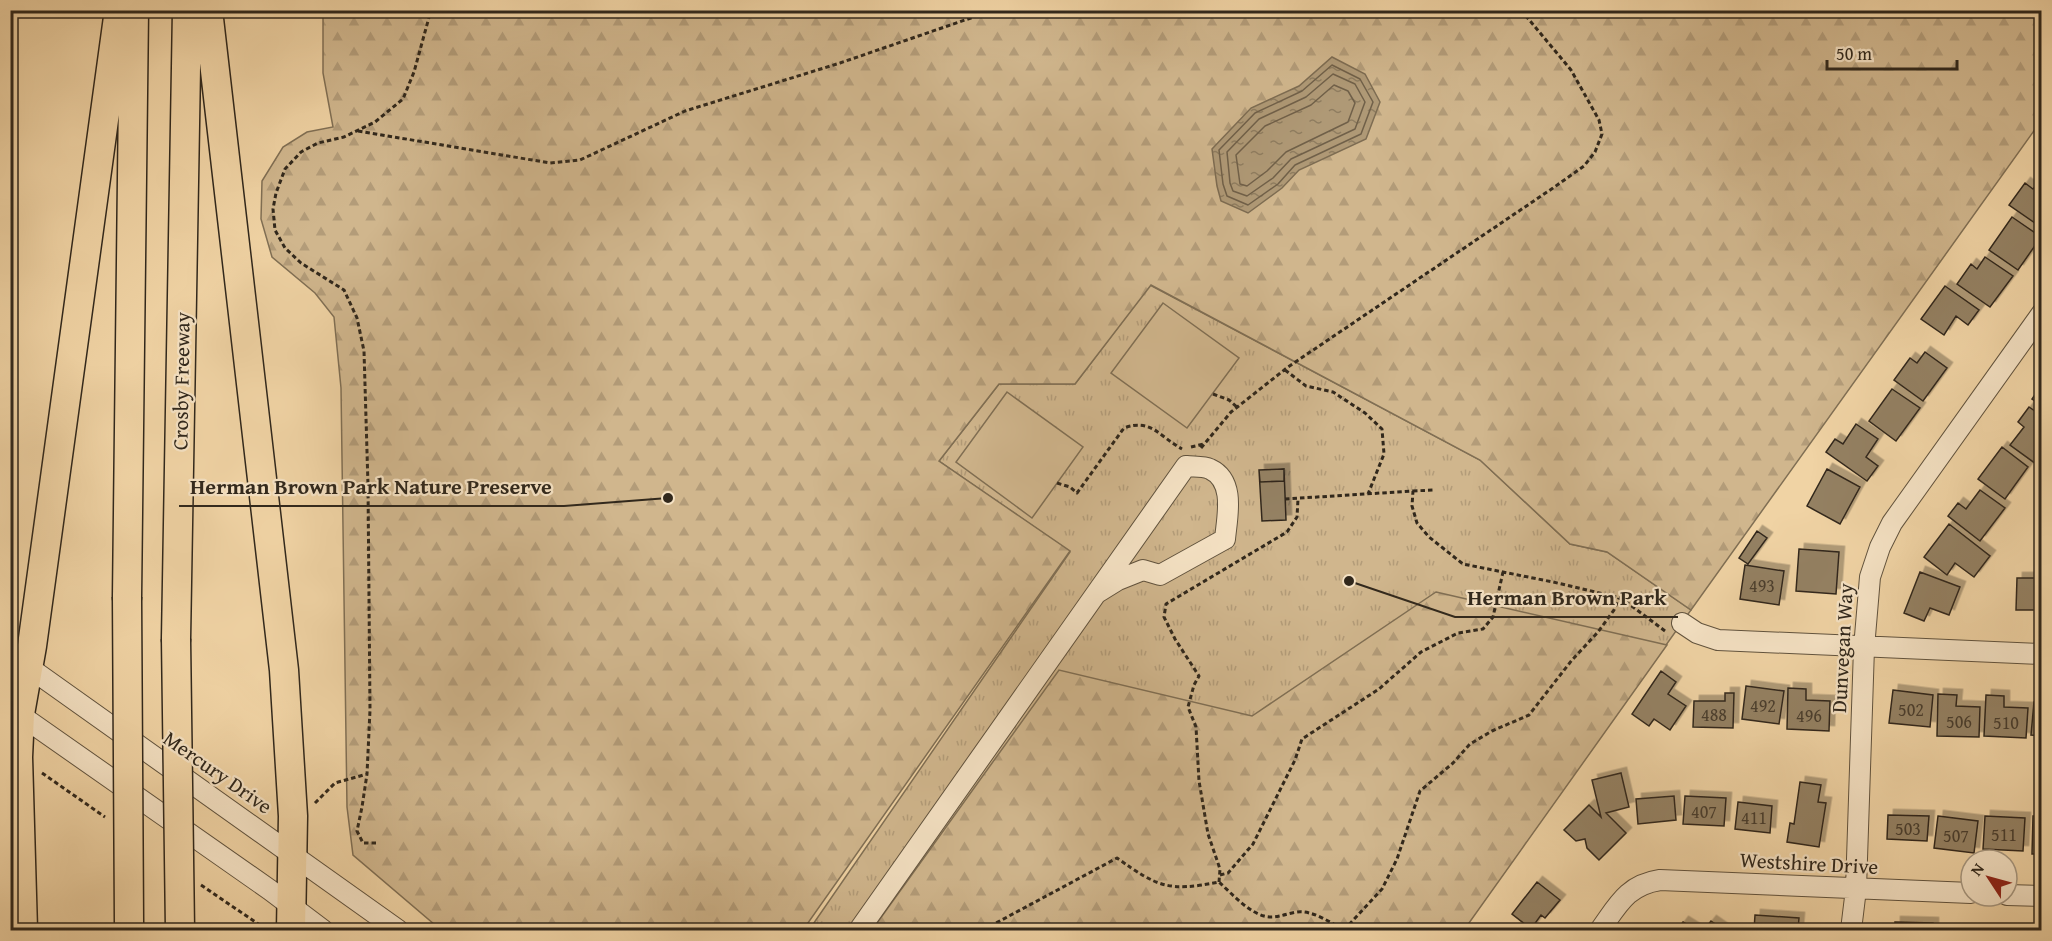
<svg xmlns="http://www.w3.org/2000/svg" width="2052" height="941" viewBox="0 0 2052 941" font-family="'Gentium Book Plus',serif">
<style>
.grass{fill:url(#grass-tufts);stroke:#806f54;stroke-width:1.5}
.forest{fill:url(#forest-firs);stroke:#806f54;stroke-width:1.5}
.garden{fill:#d0b68d;stroke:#806f54;stroke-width:1.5}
.water{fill:url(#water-ripples);stroke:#7d6c52;stroke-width:1.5}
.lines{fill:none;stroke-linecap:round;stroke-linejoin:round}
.shore{stroke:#706049;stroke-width:1.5}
.building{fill:#948163;stroke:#31281c;stroke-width:1.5;filter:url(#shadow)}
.minor-casing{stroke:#61533e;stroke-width:22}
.highway-casing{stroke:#31281c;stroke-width:31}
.path{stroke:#31281c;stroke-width:3;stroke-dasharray:4.5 3;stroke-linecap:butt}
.minor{stroke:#f5e2c4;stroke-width:20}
.highway{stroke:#f0d3a4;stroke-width:28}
.highway-bridge-casing{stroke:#31281c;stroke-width:31;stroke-linecap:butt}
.highway-bridge{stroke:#f0d3a4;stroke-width:28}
.labels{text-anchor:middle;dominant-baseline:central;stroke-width:4.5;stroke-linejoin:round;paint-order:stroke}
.number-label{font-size:18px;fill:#4a3e2e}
.street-label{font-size:21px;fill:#31281c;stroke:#f5e2c4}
.leader{fill:none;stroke:#31281c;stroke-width:2}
.callout-dot{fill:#31281c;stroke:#f5e2c4;stroke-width:2}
.callout-label{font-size:22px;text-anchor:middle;font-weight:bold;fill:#31281c;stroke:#f5e2c4;stroke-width:4.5;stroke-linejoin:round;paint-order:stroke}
</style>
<defs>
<pattern id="grass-tufts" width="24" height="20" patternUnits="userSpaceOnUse" patternTransform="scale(1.5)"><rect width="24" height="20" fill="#d0b68d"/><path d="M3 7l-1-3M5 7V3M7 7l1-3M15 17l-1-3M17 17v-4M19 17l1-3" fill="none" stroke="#b39c79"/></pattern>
<pattern id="forest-firs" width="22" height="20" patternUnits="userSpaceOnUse" patternTransform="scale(1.5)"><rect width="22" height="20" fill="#d0b68d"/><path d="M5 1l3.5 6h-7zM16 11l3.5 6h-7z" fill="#b39c79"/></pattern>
<pattern id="water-ripples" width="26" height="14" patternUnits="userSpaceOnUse" patternTransform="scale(1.5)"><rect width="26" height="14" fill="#af9976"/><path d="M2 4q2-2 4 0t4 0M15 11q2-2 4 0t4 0" fill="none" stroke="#8f7d60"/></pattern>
<filter id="shadow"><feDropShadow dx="5.5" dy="-5.5" stdDeviation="0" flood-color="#0004"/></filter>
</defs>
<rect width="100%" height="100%" fill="#f0d3a4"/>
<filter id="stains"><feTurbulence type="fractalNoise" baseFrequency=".00333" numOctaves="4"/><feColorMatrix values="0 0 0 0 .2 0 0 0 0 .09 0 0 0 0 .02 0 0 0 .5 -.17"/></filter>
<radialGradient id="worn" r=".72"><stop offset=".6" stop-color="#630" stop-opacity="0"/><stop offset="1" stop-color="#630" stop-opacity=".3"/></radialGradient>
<path class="grass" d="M1150,285L1480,460L1570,544L1607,552L1691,610L1463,930H809L1070,552L939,461L999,384H1075Z"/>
<path class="forest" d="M323,11H2041V121L1691,610L1607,552L1570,544L1480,460L1151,285L1075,384H999L939,461L1070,551L803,930H441L353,855L347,807L341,388L334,317L315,293L272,257L261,219L262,181L283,147L307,132L333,127L323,73Z
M1436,592L1667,645L1464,930H872L1059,670L1252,716Z"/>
<path class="garden" d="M1163,303L1239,358L1187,428L1111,373Z
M1007,392L1083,447L1032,518L956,462Z"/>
<path class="water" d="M1332,57L1365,74L1380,102L1366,139L1299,170L1282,188L1248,213L1221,201L1217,186L1212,149L1251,108L1299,86Z"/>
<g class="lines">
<path class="shore" d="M1332,65L1360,79L1373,102L1361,134L1295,165L1278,184L1248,205L1227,196L1223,184L1219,150L1255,113L1302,91Z
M1333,74L1355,84L1365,102L1355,129L1291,159L1273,178L1247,196L1233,191L1230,183L1227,152L1259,119L1306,97Z
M1334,85L1348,91L1355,103L1348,122L1286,152L1267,171L1247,186L1240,184L1236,155L1265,126L1311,105Z"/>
</g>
<path class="building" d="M2042,179V228L2009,205L2025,183L2033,189Z
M2012,217L2041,237L2018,270L1989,250Z
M1985,257L2013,276L1990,307L1957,284L1971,264L1977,269Z
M1945,286L1979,310L1968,325L1956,316L1944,335L1921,319Z
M1925,352L1947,368L1923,401L1894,380L1910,358L1917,363Z
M2041,386H2042V406L2032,399Z
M1892,389L1920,408L1896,441L1869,421Z
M2029,407L2042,416V456L2036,464L2010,445L2024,427L2018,422Z
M1856,424L1878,439L1866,457L1878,466L1867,481L1826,452L1835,439L1843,444Z
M2002,447L2028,467L2005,499L1978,479Z
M1284,469L1286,520L1262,521L1259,470Z
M1284,469V481L1260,482L1259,470Z
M1827,469L1860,487L1840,524L1807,506Z
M1980,490L2005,508L1980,541L1948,516L1958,503L1966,509Z
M1949,524L1990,556L1974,577L1955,563L1947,575L1924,557Z
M1757,531L1767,538L1748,564L1739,558Z
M1799,549L1839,552L1836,594L1796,591Z
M1745,565L1784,571L1779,605L1740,599Z
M1920,572L1960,587L1949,615L1930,608L1924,621L1904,613Z
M2017,578H2042V610H2016Z
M1661,671L1676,682L1668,694L1686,706L1670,730L1654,719L1649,726L1632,714Z
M1746,686L1784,691L1779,724L1742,719Z
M1788,688L1806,689V700L1830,701L1829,731L1787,729Z
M1893,690L1933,695L1930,727L1889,723Z
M1725,693H1734L1733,728L1693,727L1694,701H1725Z
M1938,694L1957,695L1956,706L1980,707L1979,737L1937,736Z
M1986,695L2004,696V707L2028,708L2026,738L1984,736Z
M2034,702H2042V736L2031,735Z
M1621,773L1629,807L1606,813L1626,833L1599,860L1587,848L1585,839L1576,841L1564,830L1589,805L1601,817L1592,780Z
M1800,782L1821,785L1818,802L1826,803L1819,847L1787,842L1790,823L1794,824Z
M1674,796L1676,820L1638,824L1636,799Z
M1685,796L1726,798L1724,826L1683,824Z
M1738,802L1772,806L1770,833L1735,829Z
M1888,815L1929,816L1927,841L1887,839Z
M1938,816L1978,821L1974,853L1934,848Z
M1985,816L2025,818L2023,851L1983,849Z
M2033,816H2042V854H2032Z
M1537,882L1560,900L1545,918L1541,915L1531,929L1512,914Z
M1755,915L1799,918L1798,930H1754Z
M1711,921L1724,930H1704Z
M1683,922L1696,930H1677Z
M1895,922L1933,923V930H1895Z"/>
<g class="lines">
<defs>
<path id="minor" d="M1682,623L1697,633L1718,640L2042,654
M10,654L398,930
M13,710L270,890L323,930
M2007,895L2042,896
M859,930L1186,466C1193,467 1203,466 1210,469C1236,481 1227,517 1225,539L1160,575L1143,570L1118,580L1097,593
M1600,930C1618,905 1627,885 1660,880L1971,893
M1851,930L1856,889L1864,648L1870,577L1880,547L1892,523L2042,313"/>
<path id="highway" d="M208,10L284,670L293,816L291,930
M127,597L134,10
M176,639L187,10
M23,930L18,757L20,714L32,646L119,10"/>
</defs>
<use href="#minor" class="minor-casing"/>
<use href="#highway" class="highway-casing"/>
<path class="path" d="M358,131L550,163L580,160L685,111L840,63L994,10
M1285,370L1306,386L1333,392L1365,413L1382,429L1384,454L1368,494
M1213,394L1229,400L1237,407
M1191,447L1204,444
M1201,448L1231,412L1288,367L1553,188L1584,166L1595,152L1602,134L1599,120L1571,70L1521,10
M1057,483L1070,487L1077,493L1124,428C1151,418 1160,437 1182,449
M1413,491L1433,490
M1285,499L1413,491L1412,506L1417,523L1429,537L1463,564L1553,582L1621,598L1665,631
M42,773L105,817
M315,803L335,783L367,774
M376,843H363L357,831L362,807L367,774L370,710L368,485L364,351L357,318L344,290L301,263L285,248L275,230L273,209L276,193L285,169L301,152L318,143L344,137L375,122L403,99L414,72L431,10
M1220,875L1228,873L1253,844L1295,760L1302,739L1379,689L1421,652L1458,633L1483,629L1493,617L1503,572
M1219,882L1220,869L1208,834L1199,781L1196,727L1188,707L1194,685L1199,676L1175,639L1164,617L1166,604L1287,532L1297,517L1298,499
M201,885L267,930
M983,930L1117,858C1158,887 1168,892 1219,882C1232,894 1247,911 1264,916C1275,919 1285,914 1297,912C1313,910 1331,923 1344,930
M1344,930L1382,889L1397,859L1420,791L1453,763L1470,744L1492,731L1529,715L1572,660L1598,632L1614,610L1619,598"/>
<use href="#minor" class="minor"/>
<use href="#highway" class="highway"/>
<defs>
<path id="highway-bridge" d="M127,597L129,923
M176,639L180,930"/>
</defs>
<use href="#highway-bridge" class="highway-bridge-casing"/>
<use href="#highway-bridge" class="highway-bridge"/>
</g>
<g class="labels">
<g class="number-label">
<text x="1762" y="585">493</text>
<text x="1763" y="705">492</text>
<text x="1911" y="709">502</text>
<text x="1714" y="714">488</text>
<text x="1809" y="715">496</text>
<text x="1959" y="721">506</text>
<text x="2006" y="722">510</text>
<text x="1704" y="811">407</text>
<text x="1754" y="817">411</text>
<text x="1908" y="828">503</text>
<text x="2004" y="834">511</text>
<text x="1956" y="835">507</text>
</g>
<g class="street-label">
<text transform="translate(181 381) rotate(-89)">Crosby Freeway</text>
<text transform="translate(1842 648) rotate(-87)">Dunvegan Way</text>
<text transform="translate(218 772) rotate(35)">Mercury Drive</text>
<text transform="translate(1809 863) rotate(3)">Westshire Drive</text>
</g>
</g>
<path class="leader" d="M668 498L564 506H179M1349 581L1455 617H1678"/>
<g class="callout-dot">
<circle cx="668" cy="498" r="6"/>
<circle cx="1349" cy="581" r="6"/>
</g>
<g class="callout-label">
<text x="371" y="494">Herman Brown Park Nature Preserve</text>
<text x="1567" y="605">Herman Brown Park</text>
</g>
<rect width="2052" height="941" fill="none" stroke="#f0d3a4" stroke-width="36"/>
<rect x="12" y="12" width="2028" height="917" fill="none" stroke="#31281c" stroke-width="3"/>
<rect x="18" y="18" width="2016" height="905" fill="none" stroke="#31281c" stroke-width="1.5"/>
<g transform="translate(1989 878) rotate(306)"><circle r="28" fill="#f5e2c4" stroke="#a79881" stroke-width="1.5"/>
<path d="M0-4.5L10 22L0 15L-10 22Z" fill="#8f2418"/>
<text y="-9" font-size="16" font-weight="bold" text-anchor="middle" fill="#31281c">N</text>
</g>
<path d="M1827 60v9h130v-9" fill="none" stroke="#31281c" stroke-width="3"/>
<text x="1836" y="60" font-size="18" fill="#31281c" stroke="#f5e2c4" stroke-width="4.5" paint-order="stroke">50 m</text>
<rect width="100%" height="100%" filter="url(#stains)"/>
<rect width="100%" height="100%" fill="url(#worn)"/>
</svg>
